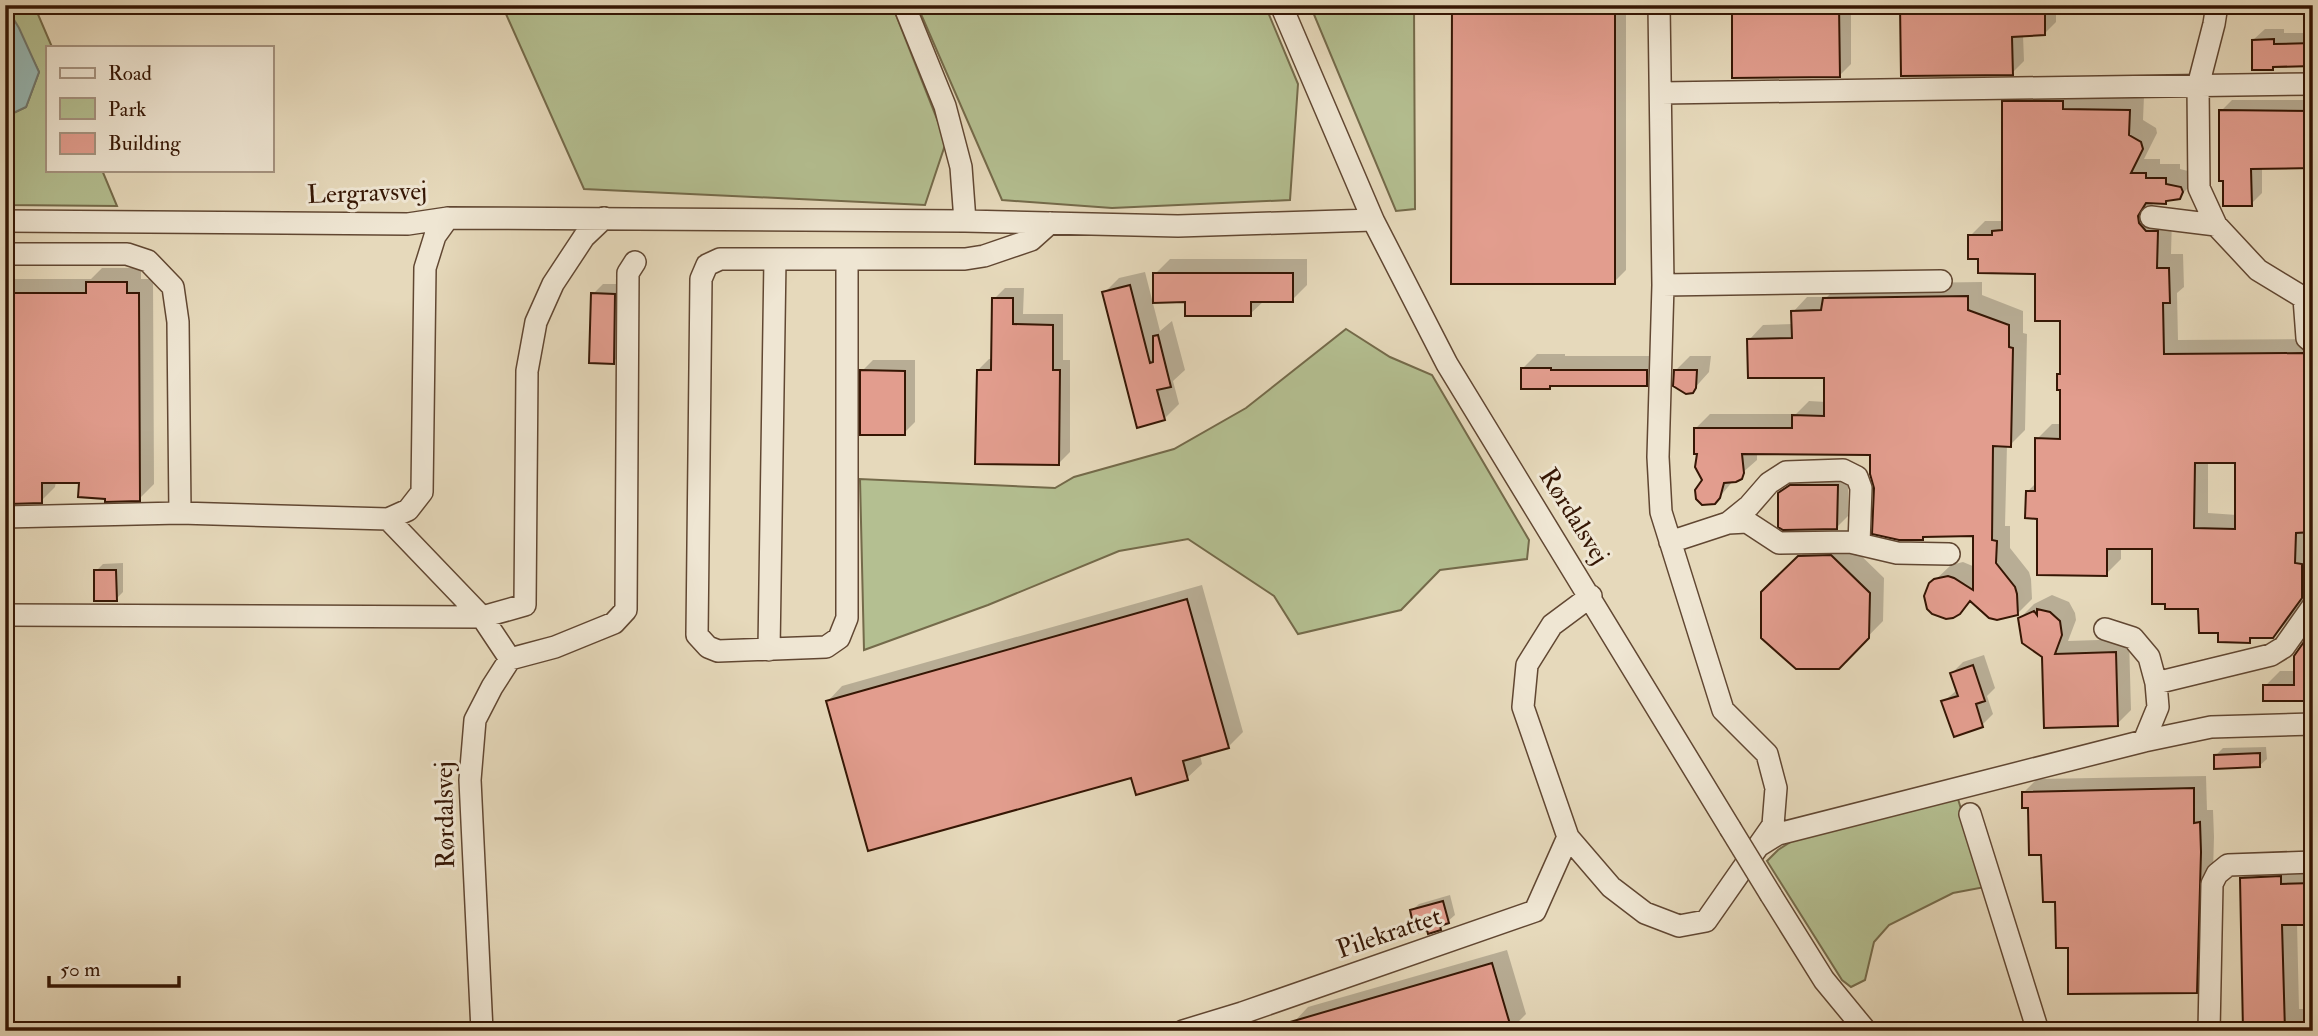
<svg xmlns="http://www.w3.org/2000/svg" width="2318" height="1036" viewBox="0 0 2318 1036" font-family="'IM FELL Double Pica',serif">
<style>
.green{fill:#b4bf91;stroke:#746a4a;stroke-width:2}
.water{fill:#97b9b6;stroke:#70786f;stroke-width:2}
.shadow{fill:#0003;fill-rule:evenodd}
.building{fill:#e29d8e;stroke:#351604;stroke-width:2;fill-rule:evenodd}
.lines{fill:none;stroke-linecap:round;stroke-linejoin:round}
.minor-casing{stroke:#614732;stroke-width:24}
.minor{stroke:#efe6d3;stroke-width:21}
.minor-bridge-casing{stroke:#614732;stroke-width:24;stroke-linecap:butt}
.minor-bridge{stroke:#efe6d3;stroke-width:21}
.labels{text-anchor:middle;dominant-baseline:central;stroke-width:6;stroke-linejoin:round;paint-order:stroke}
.street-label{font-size:26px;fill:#351604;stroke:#efe6d3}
</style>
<rect width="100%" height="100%" fill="#e6d9bb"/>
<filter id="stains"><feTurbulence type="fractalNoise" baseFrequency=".00286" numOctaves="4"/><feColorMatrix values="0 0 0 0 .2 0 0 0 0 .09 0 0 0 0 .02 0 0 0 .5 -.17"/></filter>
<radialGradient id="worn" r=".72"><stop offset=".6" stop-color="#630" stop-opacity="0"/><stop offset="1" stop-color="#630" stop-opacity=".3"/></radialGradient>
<path class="green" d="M6,5H34L52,47H47V170H102L117,206L5,205V117L26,107L39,72Z
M502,5H892L946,142L925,205L584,189Z
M917,5H1265L1298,84L1290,200L1112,208L1002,200Z
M1310,5H1414L1415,209L1396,211Z
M1346,329L1390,357L1432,375L1529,540L1527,559L1440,570L1401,610L1298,634L1274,596L1188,539L1119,551L988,605L864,650L860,479L1055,488L1074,477L1174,449L1246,408Z
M1958,799L1985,887L1953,893L1889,925L1874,942L1865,980L1851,987L1842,980L1767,861L1778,850L1800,836Z"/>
<path class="water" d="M5,5L19,28L39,72L26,107L5,117Z"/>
<path class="shadow" d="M1454,5H1626V270L1614,282Z
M1734,5H1851V64L1839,76Z
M1902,5H2056V22L2044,34L2023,35L2024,61L2012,73Z
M2265,29H2284V33H2313V65H2276L2273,68L2253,40Z
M2018,87L2144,96L2143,120L2156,128L2157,133L2144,159H2160V164H2180V169L2196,173L2194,182L2179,197L2165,202L2152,201L2153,208L2172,217L2171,254H2183L2184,287L2177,293L2178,340L2313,339V531H2309V549L2313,550V587L2289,620L2274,636H2254L2250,641L2220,631L2154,547H2121V559L2106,574L2038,518L2028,491L2037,482V439L2052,424H2062V388L2058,375L2062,372L2061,319L2037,273L1980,258L1970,236L1985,221H2004L2003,102ZM2208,461H2237V515L2208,513Z
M2232,100H2313V166L2262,167V193L2251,204L2221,111Z
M1170,259H1307V285L1292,300H1265L1250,314L1187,301L1155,274Z
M102,268H141V279H153L154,484L139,499L80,481H56L55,487L41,501L5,504V279H91Z
M1145,272L1160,331L1172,321L1185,370L1173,381L1179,404L1164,419L1104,293L1119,278Z
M1982,282V295L2023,311V333L2027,334L2025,430L2010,445H2007L2005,526H2010V548L2029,572L2031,579L2032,599L2017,614L1971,600L1959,612L1931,584L1951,565L1963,562L1975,567V535H1926L1922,539L1876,488L1872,454L1757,452V460L1733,481L1717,500L1699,452L1696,428L1710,414H1796L1809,401L1826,402V376L1749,340L1763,325L1793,324V312L1807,297H1827L1840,284Z
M603,284H624L623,352L613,362L593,294Z
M1005,288H1024L1023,314H1063V360H1070V452L1059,463L978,370L989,359H993L994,299Z
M1537,354H1565V356H1662L1661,369L1646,384H1552L1549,387L1522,369Z
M1690,356H1711L1709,372L1692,391L1675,371Z
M873,360H915V422L904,433L862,371Z
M1848,475V516L1837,527L1780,493L1791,482Z
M1846,541L1884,578L1883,621L1838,667L1763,593L1815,542Z
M123,563V592L116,599L96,571L103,564Z
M1202,585L1243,732L1228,747L1200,755L1202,764L1187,778L1132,775L828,701L842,686Z
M2052,595L2069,602L2075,613L2076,620L2068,641L2129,639L2131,710L2117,724L2044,656L2020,618L2034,604Z
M1984,655L1995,688L1987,696L1993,714L1982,725L1943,702L1957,690L1952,673L1963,662Z
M2280,671H2295L2313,699L2265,686Z
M2266,747L2267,759L2259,766L2216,755L2223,748Z
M2206,776L2207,810H2213L2214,837L2210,977L2196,991L2069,946L2030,806L2023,793L2037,779Z
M2257,864L2313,869V923H2297L2299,1009H2313V1031H2242V1024L2245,1021L2242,878Z
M1450,895L1455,915L1440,928L1411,911L1419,904Z
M1507,950L1526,1014L1511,1029L1294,1022L1308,1007Z
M2146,1025L2159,1031H2140Z"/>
<path class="building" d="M1452,5H1615V284H1451Z
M1732,5H1839L1840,77L1732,78Z
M1900,5H2045V35L2012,37L2013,75L1901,76Z
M2274,39V44L2313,43V66L2273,67V70H2252V40Z
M2002,101H2063V109L2130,110L2129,135L2141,142L2143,149L2131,173H2146V178H2166V184L2181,187L2183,192L2180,199L2166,201V204L2146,203L2138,216L2139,223L2146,231H2158L2157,268H2169L2170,303H2163L2164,354L2305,353L2313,356V532L2296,533L2295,563L2302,564V598L2273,638H2250V643L2218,642V633H2199L2198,609H2165V604H2152V549H2107V576L2037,575V519L2025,518L2026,491H2035V438L2060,439V390H2057V374H2060V321H2035V274L1978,273V259H1968V235H1992V231L2002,230ZM2195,463H2235V529L2194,528Z
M2219,110L2313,111V168L2251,169L2252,206H2223V181H2219Z
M1153,273H1293V302H1251V316H1185V302L1153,303Z
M86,282H127V293H139L140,501L105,502V499L78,497L79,483H42V503L9,504V483H5V293H86Z
M1130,285L1150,363L1153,362V336L1158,335L1171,387L1157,390L1165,420L1137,428L1102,292Z
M591,293L615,294L614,364L589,363Z
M1968,296V310L2009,325V347L2013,348L2011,447L1993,446L1992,540L1997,541L1996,563L2015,587L2017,594L2018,615L1997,620L1989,618L1970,601L1960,614L1953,618L1946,619L1932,614L1927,609L1924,596L1929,583L1934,579L1948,576L1954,578L1973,590V536L1923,537V540H1899L1872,534L1874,488L1870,474V455L1742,454L1744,473L1742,479L1736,482L1724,483L1720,498L1715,504L1702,505L1696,499L1695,490L1702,480L1695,467L1697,454H1694V428H1792V415L1824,416V378H1748L1747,339L1792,338L1791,311L1821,310L1823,298Z
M992,298H1013V324L1053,325V370H1060L1059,465L975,464L977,370H991Z
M1521,368H1551V370H1647V386H1550V389H1521Z
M860,370L905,371V435H860Z
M1674,370H1697L1696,388L1693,393L1686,394L1673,386Z
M1790,485H1838L1837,529L1783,530L1778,527V493Z
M1831,555L1870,593L1869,638L1839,669H1796L1761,638V592L1798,556Z
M94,570H116L117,601H94Z
M1187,599L1229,748L1183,761L1188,780L1136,795L1131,778L868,851L826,701Z
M2037,609L2050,612L2060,621L2062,635L2055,654L2116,652L2118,726L2044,728L2042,657L2022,643L2018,618L2034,611L2037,615Z
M2313,629V701H2263V685H2294V656Z
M1973,665L1985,701L1976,704L1983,727L1954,737L1941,701L1958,696L1950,673Z
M2260,753V767L2214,769V755Z
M2194,788V823L2200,822L2201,852L2197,993L2068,994V948H2056L2055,902H2043L2041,855H2029L2028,808H2022V792Z
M2281,876V884L2313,883V925H2282L2285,1031H2243L2240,878Z
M1443,901L1449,923L1440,926L1441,930L1428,934L1427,930L1415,933L1410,910Z
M1492,963L1512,1031H1274L1273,1027Z"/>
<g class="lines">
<defs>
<path id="minor" d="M904,5L945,106L961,167L965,221
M1281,5L1373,220L1447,364L1730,828
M2217,5L2214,24L2198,86L2199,188L2216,225L2258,270L2304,298L2307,338L2313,343
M1661,93L2313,84
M2151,217L2216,225
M448,218L965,221L1178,226L1373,220
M5,221L408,224L448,218L435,236L425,268L422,492L408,510L388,519L180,513L5,517
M5,254H127L148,261L173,287L178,322L180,513
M847,259V618L839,638L826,647L718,651L708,647L697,635L701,279L707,265L720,259H965L984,256L1031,240L1050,223
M1663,285L1941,281
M1728,523L1749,506L1769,483L1786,472L1843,470L1857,477L1861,488L1859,544
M1670,542L1728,523L1747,522L1779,543L1850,542L1897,553L1949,554
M1591,596L1552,625L1527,665L1523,707L1568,837L1611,887L1645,913L1679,926L1706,921L1773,825L1776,788L1767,754L1723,710L1661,512L1658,457L1663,285L1659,5
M5,615L482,617L388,519
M2105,629L2133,638L2149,657L2156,683L2158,707L2144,741
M769,650L775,259
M510,659L555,647L614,623L626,610L628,273L635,262
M2156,683L2271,655L2284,647L2313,606
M1970,814L2038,1031
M1760,845L1778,834L2144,741L2211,727L2313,724
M1771,895L1824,980L1866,1031
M482,1031L470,780L475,720L492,687L510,659L482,617L525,605L527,371L536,322L553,284L584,237L604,218
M1183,1031L1242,1013L1535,911L1568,837
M2209,1031L2212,884L2217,874L2228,865L2313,862"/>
</defs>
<use href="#minor" class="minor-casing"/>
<use href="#minor" class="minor"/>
<defs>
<path id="minor-bridge" d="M1730,828L1771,895"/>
</defs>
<use href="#minor-bridge" class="minor-bridge-casing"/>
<use href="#minor-bridge" class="minor-bridge"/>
</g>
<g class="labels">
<g class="street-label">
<text transform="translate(367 193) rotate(-2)">Lergravsvej</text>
<text transform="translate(1574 516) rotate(58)">Rørdalsvej</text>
<text transform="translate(445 815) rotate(-91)">Rørdalsvej</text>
<text transform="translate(1389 933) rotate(-19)">Pilekrattet</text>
</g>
</g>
<rect width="2318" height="1036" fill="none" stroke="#e6d9bb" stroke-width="28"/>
<rect x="7" y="7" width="2304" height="1022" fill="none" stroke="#351604" stroke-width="3.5"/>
<rect x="14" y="14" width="2290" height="1008" fill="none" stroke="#351604" stroke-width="2"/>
<rect x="46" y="46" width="228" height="126" fill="#efe6d3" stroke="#a59380" stroke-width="2"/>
<rect x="60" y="68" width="35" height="10" fill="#efe6d3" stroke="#a59380" stroke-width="2"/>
<text x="108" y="80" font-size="21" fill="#351604">Road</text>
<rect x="60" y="98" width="35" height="21" fill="#b4bf91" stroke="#a59380" stroke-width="2"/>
<text x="108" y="116" font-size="21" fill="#351604">Park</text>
<rect x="60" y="133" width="35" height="21" fill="#e29d8e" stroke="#a59380" stroke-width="2"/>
<text x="108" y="150" font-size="21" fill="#351604">Building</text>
<path d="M49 976v10h130v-10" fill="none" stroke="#351604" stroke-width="3.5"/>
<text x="60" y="976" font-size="21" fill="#351604" stroke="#efe6d3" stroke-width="5" paint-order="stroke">50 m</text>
<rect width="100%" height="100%" filter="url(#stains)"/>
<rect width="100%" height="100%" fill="url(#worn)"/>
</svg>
